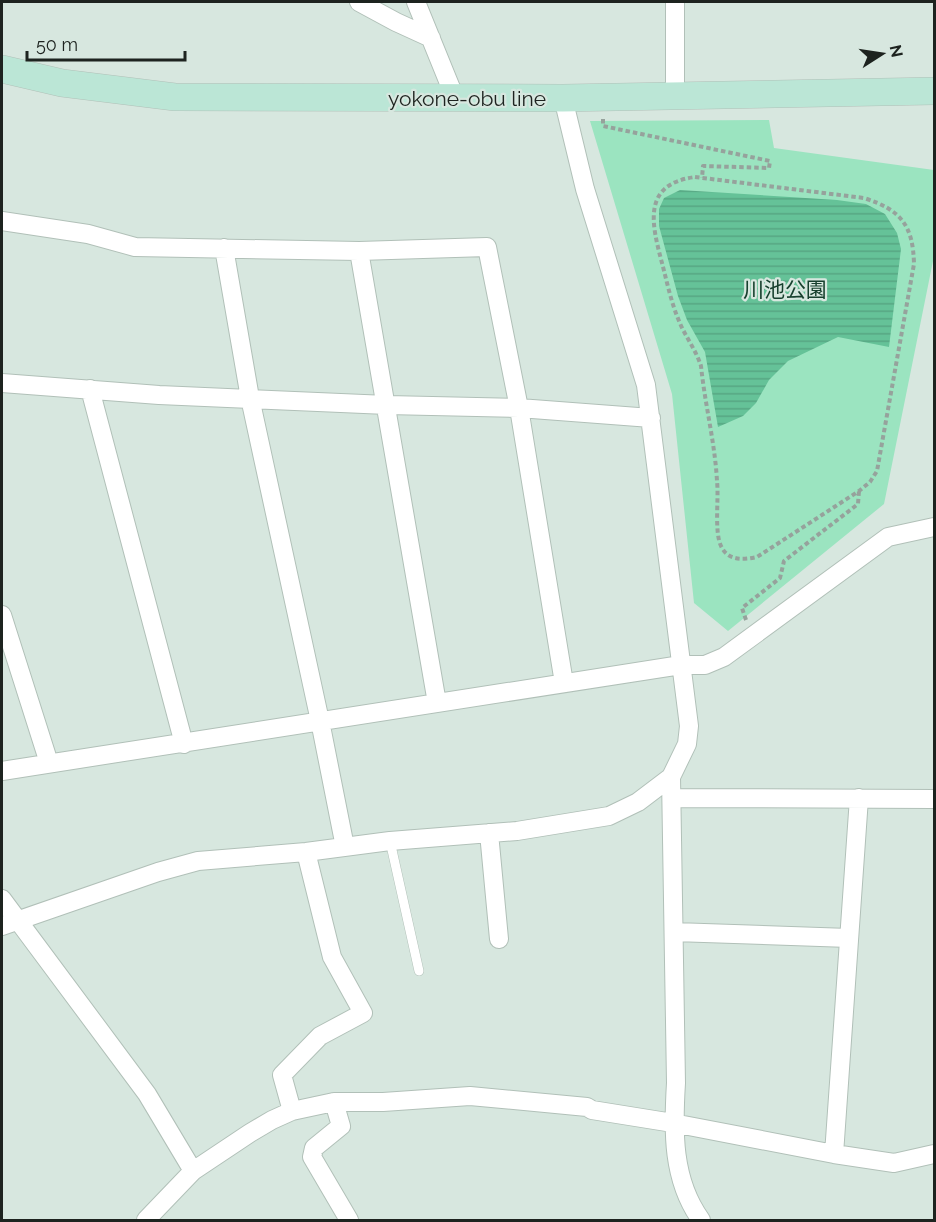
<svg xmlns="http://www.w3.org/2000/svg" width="936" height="1222" viewBox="0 0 936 1222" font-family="Raleway,'Noto Sans JP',sans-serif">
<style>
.park{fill:#9be4c0}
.water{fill:url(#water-rules)}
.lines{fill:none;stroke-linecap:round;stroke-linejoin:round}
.lane-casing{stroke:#b1c0b8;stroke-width:10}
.street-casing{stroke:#b1c0b8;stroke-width:20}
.secondary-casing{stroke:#b1c0b8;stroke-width:28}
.path{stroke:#96a29c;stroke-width:4;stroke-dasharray:4.5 3;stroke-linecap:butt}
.lane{stroke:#fff;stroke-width:9}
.street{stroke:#fff;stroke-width:18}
.secondary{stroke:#bbe6d6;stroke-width:27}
.labels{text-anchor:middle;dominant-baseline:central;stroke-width:4.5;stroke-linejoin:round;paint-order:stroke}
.street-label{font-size:21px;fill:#1d231f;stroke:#d7e7df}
.park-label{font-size:21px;fill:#17402e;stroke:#d7e7df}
</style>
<defs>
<pattern id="water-rules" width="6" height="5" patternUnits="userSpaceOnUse" patternTransform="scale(1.5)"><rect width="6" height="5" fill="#65c298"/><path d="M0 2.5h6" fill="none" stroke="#57a683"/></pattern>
</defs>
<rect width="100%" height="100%" fill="#d7e7df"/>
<path class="park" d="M769,120L774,148L934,170V256L884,504L728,631L694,603L672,394L590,121Z"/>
<path class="water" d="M680,190L837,200L866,204L885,214L897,233L901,249L889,347L838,337L788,361L769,380L756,403L743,416L718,427L705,352L687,320L678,296L659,226V209L664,198Z"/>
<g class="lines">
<defs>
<path id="lane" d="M390,841L419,971"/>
<path id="street" d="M359,2L396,22L431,38
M416,2L455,98
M675,2V96
M563,98L585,189L646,385L689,726L687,744L671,777L676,1083C673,1131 672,1180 701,1220
M2,221L88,234L135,247L359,251L487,247L519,408L564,683
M224,248L250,398L320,721L345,847
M359,251L437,703
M2,383L159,395L387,405L519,408L651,418
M90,389L184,744
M2,615L49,763
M2,771L681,665H705L724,657L888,537L934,527
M672,798L934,799
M489,833L499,939
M2,899L147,1094L193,1171
M2,926L158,872L198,861L306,852L390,841L517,831L609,816L638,802L671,777
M674,932L849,938
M334,1102L341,1126L314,1148L312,1157L349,1220
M292,1111L282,1075L320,1036L363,1013L332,957L306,852
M834,1154L859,798
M146,1220L193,1171L250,1133L272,1120L292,1111L334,1102H383L470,1096L587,1107L592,1110L673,1123L834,1154L894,1163L934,1154"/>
<path id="secondary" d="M2,69L62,83L175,97L563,98L934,91"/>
</defs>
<use href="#lane" class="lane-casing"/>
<use href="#street" class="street-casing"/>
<use href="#secondary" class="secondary-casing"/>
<path class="path" d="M603,119V126L770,161L769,168L703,166L702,178
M695,177L864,198C901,210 913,225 914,264L877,471L870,482L859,491L757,557C743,560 728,561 721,546C714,531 719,499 717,481C715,443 705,405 701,366C696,350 685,336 679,321C671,302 667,282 662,263C652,225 641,184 695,177Z
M746,620L742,608L780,578L784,561L858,504L859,491"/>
<use href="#lane" class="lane"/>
<use href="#street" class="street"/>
<use href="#secondary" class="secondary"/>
</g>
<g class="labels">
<g class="street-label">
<text x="467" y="98">yokone-obu line</text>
</g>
<g class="park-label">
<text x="785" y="289">川池公園</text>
</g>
</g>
<rect width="936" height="1222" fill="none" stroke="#1d231f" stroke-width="6"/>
<g transform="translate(882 54) rotate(78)" stroke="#d7e7df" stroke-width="4.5" paint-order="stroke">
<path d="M0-4.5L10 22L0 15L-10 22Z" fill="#1d231f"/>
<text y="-9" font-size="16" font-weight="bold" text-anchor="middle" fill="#1d231f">N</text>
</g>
<path d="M27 51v9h158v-9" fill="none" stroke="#1d231f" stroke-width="3"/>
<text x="36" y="51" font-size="18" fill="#1d231f" stroke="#d7e7df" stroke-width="4.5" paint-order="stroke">50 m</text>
</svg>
